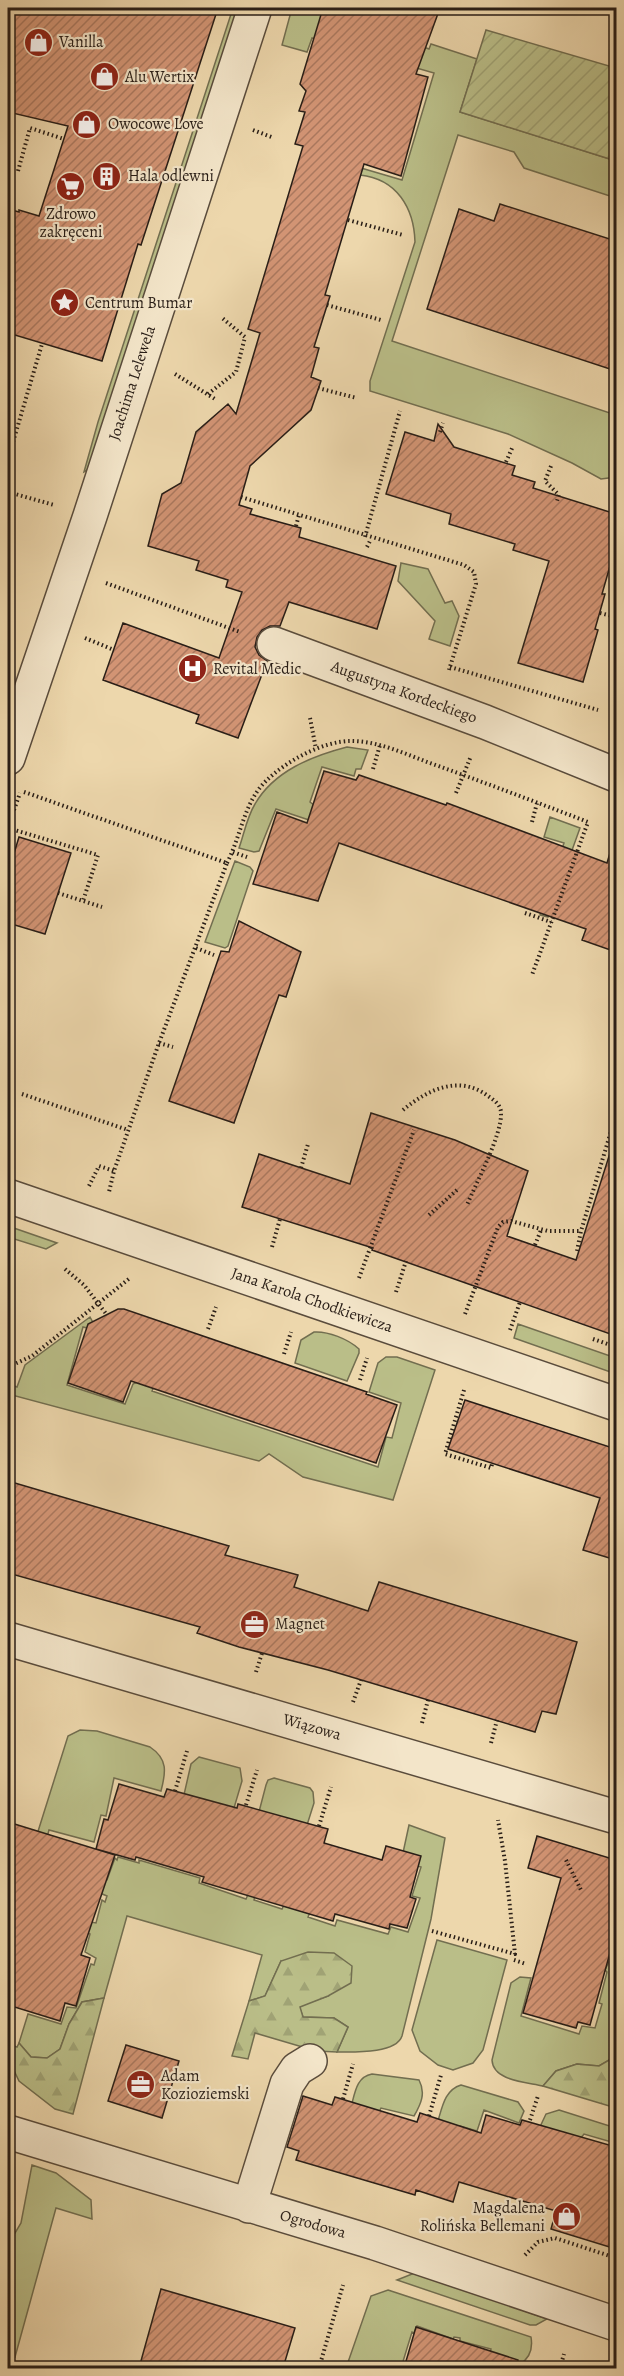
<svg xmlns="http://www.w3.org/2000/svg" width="624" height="2376" viewBox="0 0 624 2376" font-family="Alegreya,serif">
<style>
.green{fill:#babe88;stroke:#726e50;stroke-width:1.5}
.forest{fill:url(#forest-firs);stroke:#726e50;stroke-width:1.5}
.garden{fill:url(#garden-furrows);stroke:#726e50;stroke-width:1.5}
.building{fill:url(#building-hatch);stroke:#291e17;stroke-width:1.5}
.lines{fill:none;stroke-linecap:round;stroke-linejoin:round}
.minor-casing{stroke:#5a4c3c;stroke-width:36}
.path{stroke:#291e17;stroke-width:4;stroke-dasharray:1.5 3;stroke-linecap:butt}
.minor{stroke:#f3e5c9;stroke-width:33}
.labels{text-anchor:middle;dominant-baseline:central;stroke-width:4.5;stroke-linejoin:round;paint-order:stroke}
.poi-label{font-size:16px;fill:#291e17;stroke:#f3e5c9;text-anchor:start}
.street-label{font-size:16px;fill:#291e17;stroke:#f3e5c9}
</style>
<defs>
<pattern id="forest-firs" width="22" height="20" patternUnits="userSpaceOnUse" patternTransform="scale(1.5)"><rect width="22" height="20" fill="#babe88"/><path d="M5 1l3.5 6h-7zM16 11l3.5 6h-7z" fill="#a0a375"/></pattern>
<pattern id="garden-furrows" width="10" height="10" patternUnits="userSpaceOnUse" patternTransform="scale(1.5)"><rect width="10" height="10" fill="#babe88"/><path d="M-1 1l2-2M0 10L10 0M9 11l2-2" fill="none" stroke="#a0a375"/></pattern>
<pattern id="building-hatch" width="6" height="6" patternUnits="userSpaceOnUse" patternTransform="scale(1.5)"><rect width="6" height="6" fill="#d29474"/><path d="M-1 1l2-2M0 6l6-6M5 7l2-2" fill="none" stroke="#aa785e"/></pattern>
</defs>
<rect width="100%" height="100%" fill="#edd7ac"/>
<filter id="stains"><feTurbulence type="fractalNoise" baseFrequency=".00333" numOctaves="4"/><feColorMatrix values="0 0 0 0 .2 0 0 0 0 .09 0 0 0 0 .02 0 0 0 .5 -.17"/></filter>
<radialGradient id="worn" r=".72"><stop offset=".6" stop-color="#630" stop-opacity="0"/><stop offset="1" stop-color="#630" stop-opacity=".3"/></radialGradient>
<path class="green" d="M233,8H240L89,469L84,472L98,422Z
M292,8H317L429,49L431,44L477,59L460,112L616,161V198L524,168L514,152L458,135L392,341L616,415V477L601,479L572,463L508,434L370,391V381L415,242C414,208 397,179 360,175L361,168L402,180L434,73L312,38L307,52L282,45Z
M401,563L428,569L445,603L452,601L459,616L450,646L429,639L435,621L398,581Z
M347,747L368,750L361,769H356L354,776L322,767L310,802L314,805L309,820L276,809L259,851L254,852L239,848C244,834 247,817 255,804C274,771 312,756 347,747Z
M550,817L580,828L548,917L540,915L564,843L544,837Z
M235,861L250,867L253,871L228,946L225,948L205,942Z
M8,1226L57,1243L46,1249L8,1237Z
M90,1317L96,1328L95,1330L83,1327L67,1385L125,1404L133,1384L143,1379L155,1384L152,1391L378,1467L386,1437L392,1438L401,1403L369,1392L378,1363L386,1357H397L435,1370L393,1500L303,1477L269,1454L259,1461L8,1394V1384L17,1387L25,1365Z
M518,1324L616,1358V1374L514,1338Z
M314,1332C328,1331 348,1339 359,1349V1353L347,1381L295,1363L301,1340Z
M80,1730L97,1731L150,1747C168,1759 166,1772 161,1791L114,1778L106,1816L101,1815L94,1842L49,1830L40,1863L29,1860L68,1736Z
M199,1757L240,1768L242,1781L231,1818L183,1799L191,1764Z
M274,1778L310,1788L313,1792L314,1803L301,1844L255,1827L266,1785L268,1780Z
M409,1825L445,1838L431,1919L402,2036C396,2054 353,2052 337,2052L348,2027L334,2018L303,2017L299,2006L328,1996L281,1961L265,1996L249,2001L262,1955L127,1916L104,1998L82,2002L69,2024L60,2049L47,2058L31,2057L19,2043L28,2014L61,2024L67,2007L76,2008L91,1964L94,1965L96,1958L85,1952L90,1934L83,1932L85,1921L96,1923L102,1900L105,1902L107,1896L95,1891L98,1878L107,1880L115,1858L117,1860L118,1857L139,1863V1860L200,1878L199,1883L246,1899L249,1892L255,1895L254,1900L282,1909L285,1903L311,1910L308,1917L335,1926L337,1920L388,1934L391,1927L408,1932L420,1898L412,1896L421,1867L401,1862Z
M437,1940L507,1960L483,2050L473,2063L453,2070L438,2065L420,2051L412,2030Z
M614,1951L616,1952V2056L599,2066L577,2064L556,2071L543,2086C526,2082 493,2081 492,2060L511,1983L520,1977L531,1978L521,2016L579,2034L582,2026L595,2028L602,2004L599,2003L607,1972L605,1970Z
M372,2074L419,2080C426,2093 421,2104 414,2116L381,2108L377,2116L351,2107C355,2093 356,2077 372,2074Z
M461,2085L518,2102L524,2111L519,2123L484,2110L477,2131L460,2126L437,2124C442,2109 444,2090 461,2085Z
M559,2110L616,2128L615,2143L584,2134L580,2139L539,2129L546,2114Z
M32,2165L56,2173L91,2200L92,2219L56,2208L15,2357L8,2355V2250L12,2238L21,2223Z
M417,2272L547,2319L536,2325H530L397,2280Z
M388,2290L531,2337C533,2349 530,2358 520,2364L489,2355L491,2349L460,2341V2338L454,2337L453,2339L417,2326L414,2333L412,2332L401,2368H346L371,2296Z"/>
<path class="forest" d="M308,1952L334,1953L352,1966L351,1983L328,1996L300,2007L303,2017L334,2018L348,2027L337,2052L316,2051L255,2033L248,2059L232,2056L249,2001L265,1996L281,1961Z
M104,1998L73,2114L55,2109L19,2081L9,2060L14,2046L17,2047L19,2043L31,2057L47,2058L60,2049L69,2024L82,2002Z
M616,2056V2108L543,2086L556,2071L577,2064L599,2066Z"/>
<path class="garden" d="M486,30L616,68V161L460,112Z"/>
<path class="building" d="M8,8H218L141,245L138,244L102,361L8,333V209L19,212V210L39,216L68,126L8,112Z
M323,8H440L416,74L428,77L401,176L364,164L325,295L330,296L314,347L319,348L311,377L321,381L311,410L250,466L239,505L252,509L250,514L301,528L299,537L396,566L377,629L289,602L280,626H270L262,630L257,637L255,647L259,655L267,661L238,738L196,723L199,715L103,680L123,623L219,658L242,592L226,587L228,580L196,570L199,561L148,546L162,494L181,483L196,432L228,404L236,414L260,333L248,329L303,146L295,144L305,112L299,111L306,91L300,84Z
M500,204L616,241V371L427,309L459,209L494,221Z
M438,424L454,447L515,466L512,475L535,482L533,488L616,514V545L602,594H605L595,629L598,630L583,682L518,663L549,561L513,550L515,544L449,524L451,514L386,494L405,432L434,441Z
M324,771L356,780L359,775L446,805L447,803L607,863L610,853L616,855V952L582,940L586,929L339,843L318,901L253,884L277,812L307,823Z
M19,837L71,853L45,934L8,923V873Z
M239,921L301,952L286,997L279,995L234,1123L169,1101L221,951L229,952Z
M371,1113L455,1140L528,1171L507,1236L576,1260L610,1153L616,1154V1336L372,1250L373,1248L242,1207L259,1154L350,1184Z
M118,1309H124L367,1392L366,1394L397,1405L376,1463L131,1381L123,1402L68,1383L88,1324Z
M465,1400L616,1449V1560L583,1550L600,1498L448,1449Z
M8,1481L229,1546L225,1555L298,1575L294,1587L368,1611L379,1582L577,1642L556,1714L542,1711L535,1732L328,1670L239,1647L197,1633L200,1627L8,1573Z
M119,1784L164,1797L167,1789L237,1808L238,1804L328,1829L324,1843L382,1860L386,1846L421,1856L410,1897L416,1899L407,1928L390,1924L389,1929L335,1914L333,1921L202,1882L204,1877L136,1857L135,1860L96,1849L104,1819L108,1820Z
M8,1822L115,1855L81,1955L90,1958L76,2006L65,2003L60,2021L8,2005Z
M537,1836L616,1860V1950L611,1949L590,2025L578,2022L576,2028L523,2013L561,1878L528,1868Z
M126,2045L179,2061L162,2118L108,2101Z
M303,2096L332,2105L335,2097L417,2122L420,2113L481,2133L486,2115L520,2125L522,2120L616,2147V2249L551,2229L556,2211L459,2182L453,2202L416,2190L415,2195L296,2160L299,2151L287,2147Z
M161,2289L295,2328L283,2368H139Z
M416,2327L518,2360L517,2368H404Z"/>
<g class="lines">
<defs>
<path id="minor" d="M274,644L485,722L616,775
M8,758L90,516L255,8
M8,1196L616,1404
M8,1639L616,1817
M8,2132L375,2243L616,2324
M249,2206L287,2084L297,2069L310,2061"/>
</defs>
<use href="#minor" class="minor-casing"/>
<path class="path" d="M253,130L274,138
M18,171L30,128L64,139
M348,220L403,235
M327,305L381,320
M175,374L215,399
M318,388L357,398
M208,394L236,372L245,337L221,317
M440,432L443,423
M8,459L42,344
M506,462L513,446
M551,466L545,481L559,495L557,501
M8,492L54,505
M241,497L464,565L474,572L476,584L449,670
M296,526L299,515
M365,537L400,411
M367,547L371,539
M106,583L240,632
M600,613L616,617
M85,638L114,650
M450,667L598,710
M310,718L316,749
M373,769L380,745
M24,792L227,863L159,1043L114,1171L109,1192
M456,793L471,756
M532,822L537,803
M8,827L20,793
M8,828L98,855L83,901
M233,852L247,857
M227,863C241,836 244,802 266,781C286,761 323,741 351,741C379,741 405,754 430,763C483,782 536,802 588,822L532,975
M58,893L102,907
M525,913L551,922
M196,948L214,955
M159,1043L173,1047
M22,1094L128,1130
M403,1110C427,1090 459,1074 488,1096C494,1100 501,1105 501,1113C502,1135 476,1183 467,1205
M301,1168L308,1144
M89,1186L99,1166L114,1171
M429,1215L458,1189
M535,1245L541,1230
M272,1247L280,1219
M577,1251L581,1231L615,1118H616
M65,1269L84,1285L107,1315
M359,1278L414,1130
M396,1292L406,1261
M465,1314L498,1227L503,1222L511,1221L548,1231H581
M208,1329L216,1307
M510,1330L520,1302
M593,1339L616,1347
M284,1354L291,1332
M8,1367L32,1356L130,1278
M360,1380L367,1358
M464,1390L445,1454L491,1468L492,1464
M256,1672L262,1653
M353,1702L361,1680
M422,1723L428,1700
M491,1743L497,1720
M175,1791L187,1751
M246,1805L257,1770
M319,1826L331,1787
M566,1860L581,1890
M432,1931L515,1954L505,1861L498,1820
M8,1959L11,1961
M514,1960L526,1964
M343,2099L353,2064
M429,2116L441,2075
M530,2120L538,2096
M525,2255L538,2242L555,2238L616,2258
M616,2277V2275
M8,2364L21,2368
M319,2368L343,2285
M560,2368L564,2354"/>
<use href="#minor" class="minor"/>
</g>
<defs>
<symbol id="shop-disc" viewBox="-11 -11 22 22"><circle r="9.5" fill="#8f2418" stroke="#f3e5c9"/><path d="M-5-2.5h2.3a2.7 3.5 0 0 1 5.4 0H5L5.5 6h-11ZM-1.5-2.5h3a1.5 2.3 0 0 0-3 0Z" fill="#fff"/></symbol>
<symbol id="building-disc" viewBox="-11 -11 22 22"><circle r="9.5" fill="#8f2418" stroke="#f3e5c9"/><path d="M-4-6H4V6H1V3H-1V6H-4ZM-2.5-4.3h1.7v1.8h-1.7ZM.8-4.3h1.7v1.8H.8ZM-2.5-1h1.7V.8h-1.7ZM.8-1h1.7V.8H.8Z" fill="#fff"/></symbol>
<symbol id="supermarket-disc" viewBox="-11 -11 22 22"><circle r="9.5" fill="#8f2418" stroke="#f3e5c9"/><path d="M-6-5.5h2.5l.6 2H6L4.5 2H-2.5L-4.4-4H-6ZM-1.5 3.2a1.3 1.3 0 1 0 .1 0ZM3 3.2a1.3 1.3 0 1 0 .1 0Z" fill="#fff"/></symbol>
<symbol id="sight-disc" viewBox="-11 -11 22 22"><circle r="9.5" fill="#8f2418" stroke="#f3e5c9"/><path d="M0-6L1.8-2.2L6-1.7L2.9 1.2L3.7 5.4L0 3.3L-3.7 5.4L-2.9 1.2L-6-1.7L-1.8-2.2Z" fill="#fff"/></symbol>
<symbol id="hospital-disc" viewBox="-11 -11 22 22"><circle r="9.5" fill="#8f2418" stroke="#f3e5c9"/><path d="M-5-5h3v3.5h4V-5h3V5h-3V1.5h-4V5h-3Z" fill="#fff"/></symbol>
<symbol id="office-disc" viewBox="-11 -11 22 22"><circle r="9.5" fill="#8f2418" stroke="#f3e5c9"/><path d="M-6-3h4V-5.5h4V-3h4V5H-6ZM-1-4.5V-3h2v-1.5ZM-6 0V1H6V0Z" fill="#fff"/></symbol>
</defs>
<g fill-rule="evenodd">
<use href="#shop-disc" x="22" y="26" width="33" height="33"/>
<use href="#shop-disc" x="88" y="60" width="33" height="33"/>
<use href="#shop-disc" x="70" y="108" width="33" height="33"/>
<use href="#building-disc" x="90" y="160" width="33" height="33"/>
<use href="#supermarket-disc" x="54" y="170" width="33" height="33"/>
<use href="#sight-disc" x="48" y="286" width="33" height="33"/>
<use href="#hospital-disc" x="176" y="652" width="33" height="33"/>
<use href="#office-disc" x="238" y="1608" width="33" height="33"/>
<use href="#office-disc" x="124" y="2068" width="33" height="33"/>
<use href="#shop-disc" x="550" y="2200" width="33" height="33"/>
</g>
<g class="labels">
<g class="poi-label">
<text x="59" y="42">Vanilla</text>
<text x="125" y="77">Alu Wertix</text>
<text x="108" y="124">Owocowe Love</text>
<text x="128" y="176">Hala odlewni</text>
<text x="71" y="214" text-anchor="middle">Zdrowo<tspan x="71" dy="18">zakręceni</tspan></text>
<text x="85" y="303">Centrum Bumar</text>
<text x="213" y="669">Revital Medic</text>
<text x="275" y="1624">Magnet</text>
<text x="161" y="2076">Adam<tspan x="161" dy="18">Kozioziemski</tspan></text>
<text x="545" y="2208" text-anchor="end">Magdalena<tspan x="545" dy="18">Rolińska Bellemani</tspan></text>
</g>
<g class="street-label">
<text transform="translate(132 383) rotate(-72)">Joachima Lelewela</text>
<text transform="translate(404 692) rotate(20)">Augustyna Kordeckiego</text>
<text transform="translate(312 1300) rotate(19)">Jana Karola Chodkiewicza</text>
<text transform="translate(312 1727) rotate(16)">Wiązowa</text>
<text transform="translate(313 2224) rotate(16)">Ogrodowa</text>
</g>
</g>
<rect width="624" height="2376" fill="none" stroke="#edd7ac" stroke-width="30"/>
<rect x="9" y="9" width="606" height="2358" fill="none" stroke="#291e17" stroke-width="3"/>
<rect x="15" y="15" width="594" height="2346" fill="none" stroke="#291e17" stroke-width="1.5"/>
<rect width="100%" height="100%" filter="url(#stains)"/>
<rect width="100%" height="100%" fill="url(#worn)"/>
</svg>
